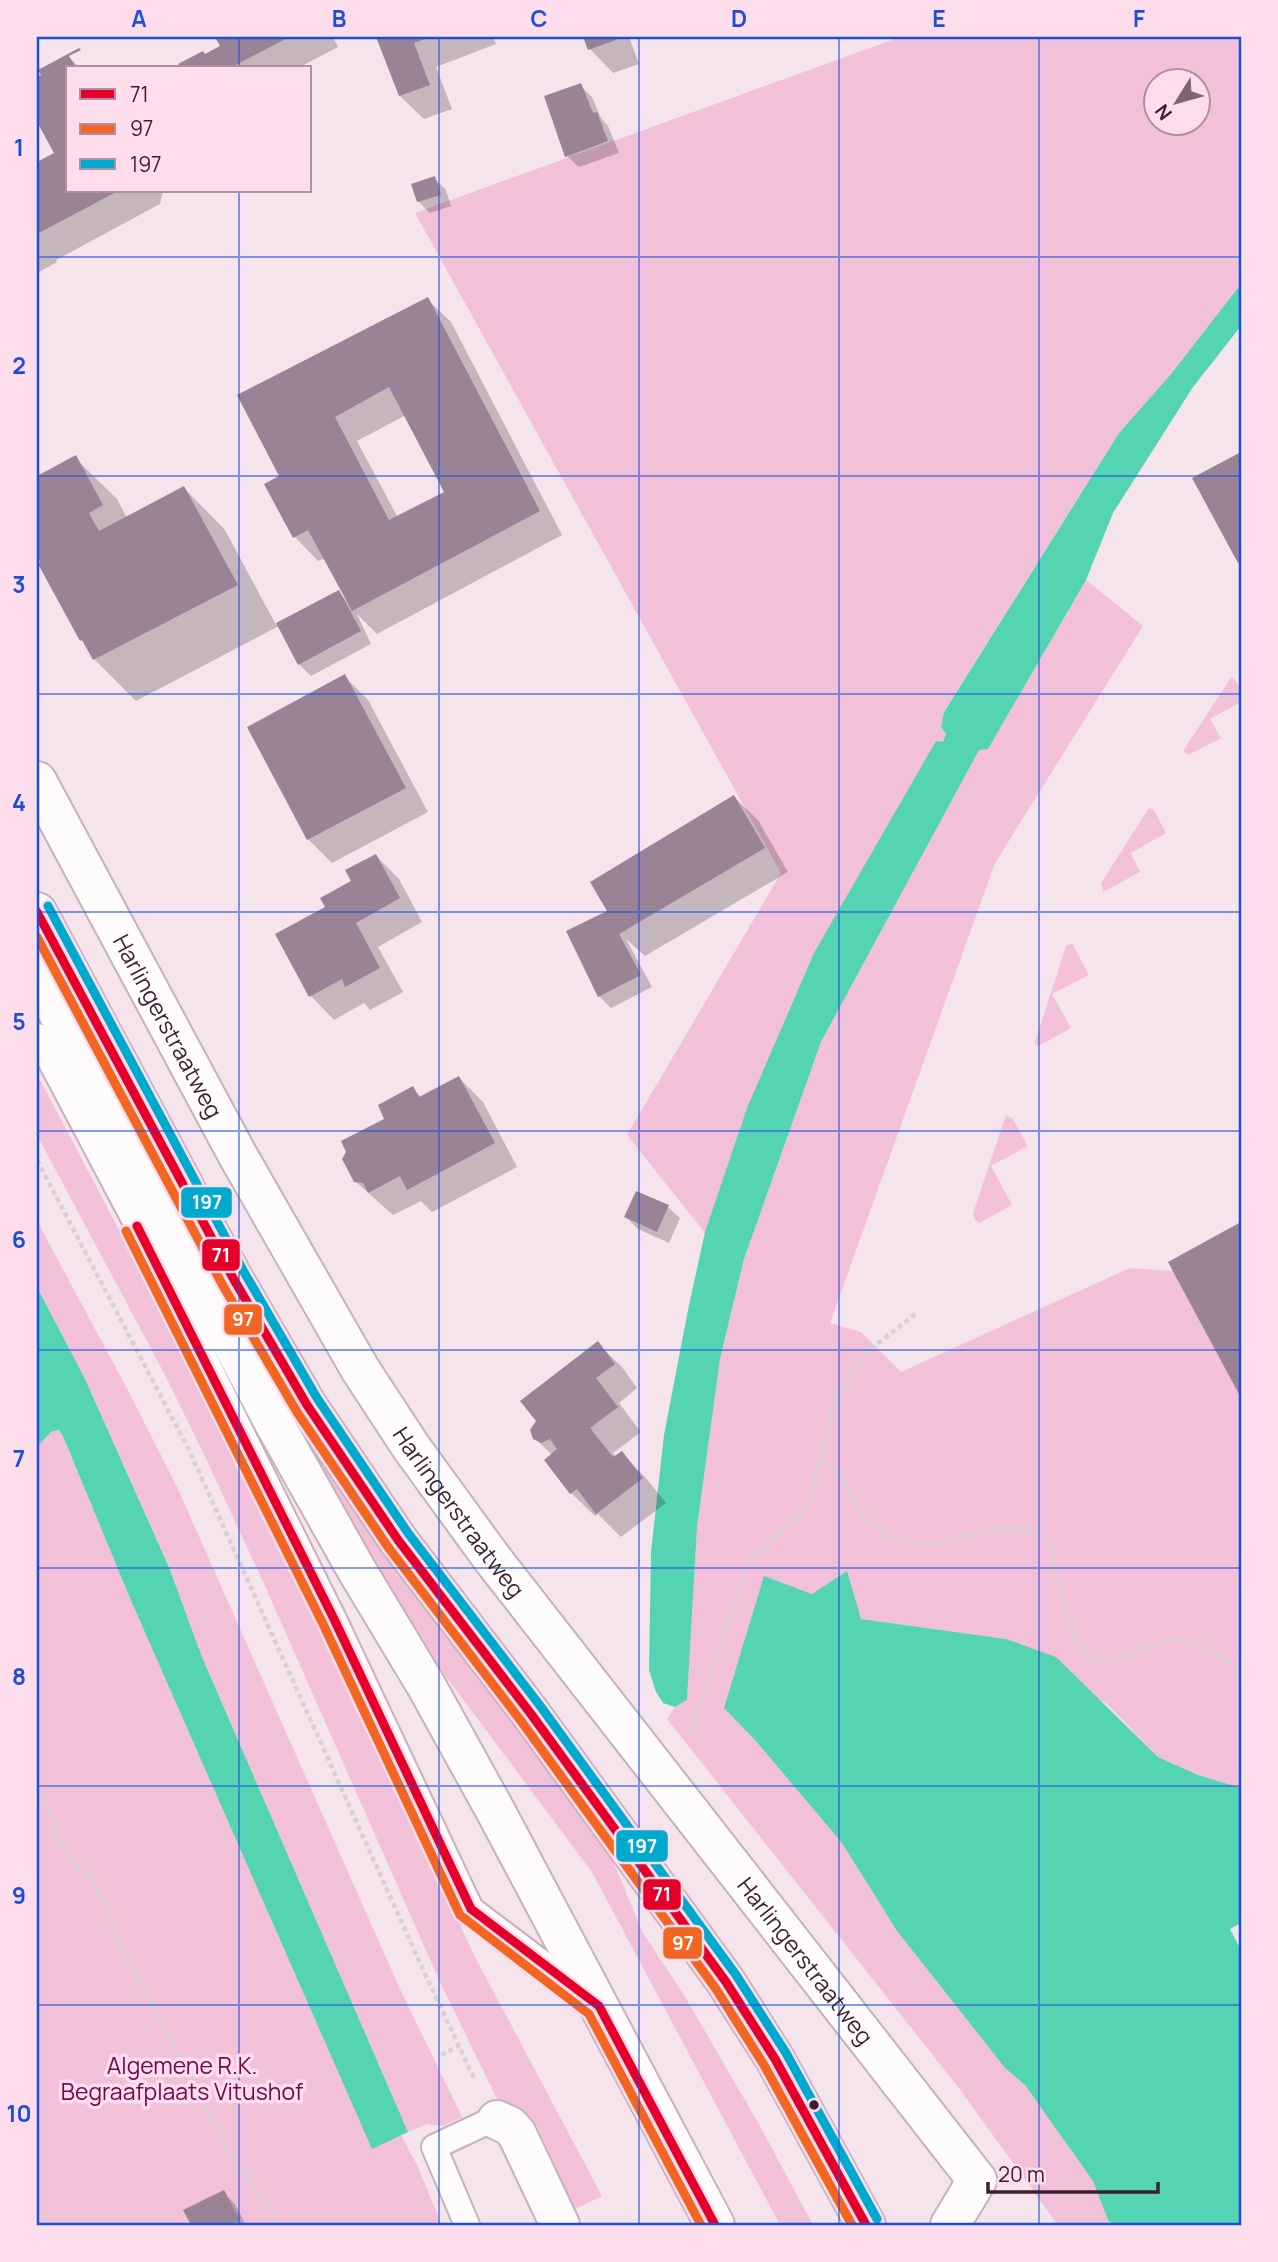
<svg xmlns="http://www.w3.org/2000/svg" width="1278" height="2262" viewBox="0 0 1278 2262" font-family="Manrope,sans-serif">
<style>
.green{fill:#f3c0da;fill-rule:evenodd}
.water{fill:#55d4b3}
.shadow{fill:#0003;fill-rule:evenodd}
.building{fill:#9a8397;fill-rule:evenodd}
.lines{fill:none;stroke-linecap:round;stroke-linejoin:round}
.service-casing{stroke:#c6b1bc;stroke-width:28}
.minor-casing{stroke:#c6b1bc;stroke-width:42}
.primary-casing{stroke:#c6b1bc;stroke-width:42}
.path{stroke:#d7d1d4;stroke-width:4.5;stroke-dasharray:5 3.5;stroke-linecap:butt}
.service{stroke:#fefbfc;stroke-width:24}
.minor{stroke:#fefbfc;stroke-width:38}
.primary{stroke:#fefbfc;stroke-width:38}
.bus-1-casing{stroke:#fddcec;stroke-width:14}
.bus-2-casing{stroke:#fddcec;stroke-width:14}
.bus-3-casing{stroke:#fddcec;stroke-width:14}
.bus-1{stroke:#e4002b;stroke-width:9}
.bus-2{stroke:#f26522;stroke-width:9}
.bus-3{stroke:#00a9ce;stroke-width:9}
.grid{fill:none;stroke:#1d4ed8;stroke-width:2;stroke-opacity:0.55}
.bus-dot{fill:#3c1f2f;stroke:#fddcec;stroke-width:2.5}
.labels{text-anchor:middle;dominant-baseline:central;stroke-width:7;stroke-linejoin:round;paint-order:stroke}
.street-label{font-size:23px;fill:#3c1f2f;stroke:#fddcec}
.park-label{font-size:23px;fill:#6f084d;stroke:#fddcec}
.line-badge{stroke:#fddcec;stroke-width:2.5}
.badge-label{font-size:19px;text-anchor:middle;font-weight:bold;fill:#fff}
.neatline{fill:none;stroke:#1d4ed8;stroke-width:2.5}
.grid-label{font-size:23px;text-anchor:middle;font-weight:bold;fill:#1d4ed8}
</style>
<rect width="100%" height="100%" fill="#f5e4ec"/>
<path class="green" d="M900,37H1241V284L1171,374L1119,433L944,711L941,727L946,734L943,742L747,1108L705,1233L627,1135L781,873L415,213ZM1156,80H1198V122H1156Z
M1086,580L1143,626L995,863L830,1323L861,1332L901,1372L1130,1268L1174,1271L1241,1398V1788L1198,1775L1158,1757L1108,1705L1006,1639L861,1619L725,1708L755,1740L842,1843L897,1931L1005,2068L1025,2085L1094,2181L1108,2220L1112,2225H1058L958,2087L667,1719L675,1707L687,1700L697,1527L720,1359L744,1259L821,1042L979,749H988Z
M1232,676L1241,690V702L1210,719L1221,738L1188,755L1183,751Z
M1149,808L1154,810L1166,833L1131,853L1140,872L1103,892L1101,883Z
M1072,943L1089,975L1052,994L1071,1028L1037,1047L1035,1042L1066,946Z
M37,1074L207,1397L389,1771L475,1957L602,2196L575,2209L538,2128C528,2113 519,2106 500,2104L498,2101L440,1982L265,1586L201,1448L164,1373L37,1135Z
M1006,1115L1013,1119L1028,1146L991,1166L1012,1205L979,1223L975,1220L973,1213Z
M37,1221L130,1394L178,1489L400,1989L462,2117L443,2126L427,2124L408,2132L202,1657L169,1566L85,1379L37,1287Z
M59,1430L63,1436L129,1596L372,2148L401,2135L417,2165L442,2225H37V1447L51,1432Z
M314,1451L318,1452L602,1835L643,1933L684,1995L760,2126L813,2225H780L592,1872L379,1587L310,1453Z"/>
<path class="water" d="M1241,284V326L1193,387L1113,513L1086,580L988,749L979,750L821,1042L744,1259L720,1359L697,1527L687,1700L675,1707L663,1703L656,1692L649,1670L651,1552L664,1435L688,1310L705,1232L747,1108L814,953L936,741L943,742L946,734L941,727L944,712L1119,433L1171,374Z
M37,1287L85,1379L169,1567L202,1657L408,2132L372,2149L129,1596L63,1436L59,1430L51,1432L37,1447Z
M847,1571L861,1619L1006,1639L1056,1657L1158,1757L1198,1775L1241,1788V1923L1230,1929L1241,1950V2225H1112L1108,2220L1093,2181L1025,2085L1005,2068L897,1931L842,1843L755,1740L724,1708L764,1576L812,1594Z"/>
<path class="shadow" d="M217,37H333L338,47L298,68H182L180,65L206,56L223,47Z
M378,37H493L496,44L436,67L452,109L424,119L400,96Z
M585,37H629L639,64L613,73L590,49Z
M68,56L80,68H68V191H163L160,204L56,260L57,262L37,273V164L56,154L37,118V79Z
M580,85L592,97L601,118L608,126L619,153L579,167L567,156Z
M434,178L446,190L451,206L430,213L418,201Z
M427,299L451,322L562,535L377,634L357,614L371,644L311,676L299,664L279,626L136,701L94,659L88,647L82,640L40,564L43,563L37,552V538L41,536L37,530L39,527L37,524V480L75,458L117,499L127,518L184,488L225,530L276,625L339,592L346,600L325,558L318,561L295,537L267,485L282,477ZM406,415L446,493L398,518L357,441Z
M1241,454V564L1194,479Z
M344,676L368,700L428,812L332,863L308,839Z
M734,797L758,820L788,872L645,956L626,939L652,987L611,1008L599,996L609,912Z
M376,856L399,879L422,922L378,947L403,992L370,1010L364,1003L334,1020L311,996L277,935L328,908Z
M459,1078L483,1102L517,1167L432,1212L421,1201L393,1215L355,1181L387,1120L413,1089L422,1098Z
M668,1207L680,1218L669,1243L638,1229L626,1217Z
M1241,1224V1395L1170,1263Z
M598,1344L622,1367L637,1388L619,1403L641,1432L613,1453L616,1457L621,1453L645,1477L666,1503L621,1537L598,1514L595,1516L571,1493L552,1455L535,1438Z
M223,2192L235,2204L246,2225H193L186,2211Z"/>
<path class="building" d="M215,37H289L230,68H180L178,64L203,51L205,54L220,46Z
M376,37H430L414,43L430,85L399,96Z
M583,37H615L616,40L588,50Z
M79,48L81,50L69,56L76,68H68V191H118L37,234V162L54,153L37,122V77L41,75L38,70Z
M581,83L593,113L597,112L608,141L565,157L544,96Z
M435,176L441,195L417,202L411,184Z
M428,297L540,511L352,611L308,530L293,538L264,484L279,476L237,395ZM389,387L444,492L389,520L335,417Z
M1241,452V561L1238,563L1192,478Z
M76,455L103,505L89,513L99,531L184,486L238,585L93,660L82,640L80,641L38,564L40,562L37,555V476Z
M339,590L361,631L298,665L276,623Z
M345,674L406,788L307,840L247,727Z
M734,795L765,848L619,934L641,975L598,997L566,931L607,911L590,882Z
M376,854L400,898L356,923L380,968L345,987L342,979L309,997L275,934L325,907L320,898L351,881L345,870Z
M459,1076L495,1143L407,1190L400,1176L368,1193L363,1183L354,1182L342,1159L346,1152L341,1141L384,1119L378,1105L413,1086L419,1097Z
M636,1191L669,1205L657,1232L624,1217Z
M1241,1222V1398L1168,1262Z
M598,1341L615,1364L596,1378L618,1407L590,1428L613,1457L622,1451L643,1478L596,1514L577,1489L570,1494L544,1460L557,1449L550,1439L541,1443L533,1439L530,1430L536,1421L520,1401Z
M224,2190L240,2220L230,2225H191L183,2210Z"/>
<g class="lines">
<defs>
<path id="service" d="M37,1036L167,1282L334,1619L471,1909L589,1998
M467,2225L434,2147L483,2124L497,2120"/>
<g id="minor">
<path id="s1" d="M37,781L237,1154L360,1369L411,1447L491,1557L977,2180"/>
<path d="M497,2120L510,2126L517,2134L560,2225"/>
</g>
<path id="primary" d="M37,912L233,1278L307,1405L398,1540L531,1714L726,1982L775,2059L866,2225
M37,973L274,1423L356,1569L427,1687L495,1810L715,2225
M950,2225L977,2180"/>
</defs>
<use href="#service" class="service-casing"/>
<use href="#minor" class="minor-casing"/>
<use href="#primary" class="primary-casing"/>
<path class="path" d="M37,1160L189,1450L425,1974L474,2078
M820,1460L832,1466L845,1481L859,1510L876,1528L894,1539L932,1546L988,1529L1028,1530L1049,1540C1056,1567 1069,1638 1088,1656C1106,1673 1148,1643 1169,1640C1182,1639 1193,1644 1205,1648C1224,1656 1231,1660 1241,1677
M691,1732L749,1563L810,1504L833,1405L867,1352L918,1312
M37,1786L54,1817L56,1830L76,1868L89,1874L110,1913L112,1927L206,2108L214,2119L225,2145L275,2216
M441,2055L459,2046
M37,2204L48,2225"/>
<use href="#service" class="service"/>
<use href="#minor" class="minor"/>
<use href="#primary" class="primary"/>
<defs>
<path id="bus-1" d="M37,912L233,1278L307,1405L398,1540L531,1714L726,1982L775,2059L866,2225
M137,1226L334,1619L471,1909L599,2006L715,2225"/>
<path id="bus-2" d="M37,937L222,1284L297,1412L388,1547L521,1721L716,1989L764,2065L852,2225
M126,1231L323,1624L460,1915L589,2014L701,2225"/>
<path id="bus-3" d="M48,906L244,1272L317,1398L408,1533L541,1707L736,1975L786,2053L877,2219"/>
</defs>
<use href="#bus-1" class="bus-1-casing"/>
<use href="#bus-2" class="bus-2-casing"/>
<use href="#bus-3" class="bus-3-casing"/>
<use href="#bus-1" class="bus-1"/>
<use href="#bus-2" class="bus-2"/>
<use href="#bus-3" class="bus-3"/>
</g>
<path class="grid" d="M239,37V68M439,37V2225M639,37V2225M839,37V2225M1039,37V2225M239,191V2225M37,257H1241M37,476H1241M37,694H1241M37,912H1241M37,1131H1241M37,1350H1241M37,1568H1241M37,1786H1241M37,2005H1241"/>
<circle class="bus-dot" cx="814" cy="2105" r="6"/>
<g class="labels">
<g class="street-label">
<text stroke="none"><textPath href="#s1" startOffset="278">Harlingerstraatweg</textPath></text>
<text stroke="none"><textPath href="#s1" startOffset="845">Harlingerstraatweg</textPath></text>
<text stroke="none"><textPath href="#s1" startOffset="1412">Harlingerstraatweg</textPath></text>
</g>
<g class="park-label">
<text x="182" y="2065">Algemene R.K.<tspan x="182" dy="26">Begraafplaats Vitushof</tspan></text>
</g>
</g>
<g class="line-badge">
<rect x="180" y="1186" width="53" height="33" rx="7" fill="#00a9ce"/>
<rect x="201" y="1238" width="40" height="34" rx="7" fill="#e4002b"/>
<rect x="223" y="1303" width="40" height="33" rx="7" fill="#f26522"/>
<rect x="615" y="1829" width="54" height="34" rx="7" fill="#00a9ce"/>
<rect x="642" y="1878" width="40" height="33" rx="7" fill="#e4002b"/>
<rect x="662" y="1926" width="41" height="34" rx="7" fill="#f26522"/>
</g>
<g class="badge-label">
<text x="207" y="1209">197</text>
<text x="221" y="1262">71</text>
<text x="243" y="1326">97</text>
<text x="642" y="1853">197</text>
<text x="662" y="1901">71</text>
<text x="683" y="1950">97</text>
</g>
<rect width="1278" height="2262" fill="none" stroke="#fddcec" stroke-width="77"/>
<rect x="66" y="66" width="245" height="126" fill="#fddcec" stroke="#b090a0" stroke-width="2"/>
<rect x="80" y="89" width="35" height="10" fill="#e4002b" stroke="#b090a0" stroke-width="2"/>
<text x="130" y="102" font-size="21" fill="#3c1f2f">71</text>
<rect x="80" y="124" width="35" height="10" fill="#f26522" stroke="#b090a0" stroke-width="2"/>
<text x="130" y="136" font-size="21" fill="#3c1f2f">97</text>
<rect x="80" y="159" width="35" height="10" fill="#00a9ce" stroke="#b090a0" stroke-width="2"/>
<text x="130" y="172" font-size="21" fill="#3c1f2f">197</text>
<g transform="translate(1177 102) rotate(233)"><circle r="33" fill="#fddcec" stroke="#b090a0" stroke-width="2"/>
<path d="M0-5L12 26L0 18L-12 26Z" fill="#7d6471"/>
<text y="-10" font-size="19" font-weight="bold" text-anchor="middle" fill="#3c1f2f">N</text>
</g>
<path d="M988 2182v10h170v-10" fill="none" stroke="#3c1f2f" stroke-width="3.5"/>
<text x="998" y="2182" font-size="21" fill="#3c1f2f" stroke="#fddcec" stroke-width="5" paint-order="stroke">20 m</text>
<rect x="38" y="38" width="1202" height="2186" class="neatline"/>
<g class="grid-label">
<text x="139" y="27">A</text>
<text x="339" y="27">B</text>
<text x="539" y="27">C</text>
<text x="739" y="27">D</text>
<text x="939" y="27">E</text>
<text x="1139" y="27">F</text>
<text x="19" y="156">1</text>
<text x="19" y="374">2</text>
<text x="19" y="593">3</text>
<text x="19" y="811">4</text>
<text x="19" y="1030">5</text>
<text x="19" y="1248">6</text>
<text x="19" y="1467">7</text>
<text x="19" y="1685">8</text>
<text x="19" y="1904">9</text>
<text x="19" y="2122">10</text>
</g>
</svg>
